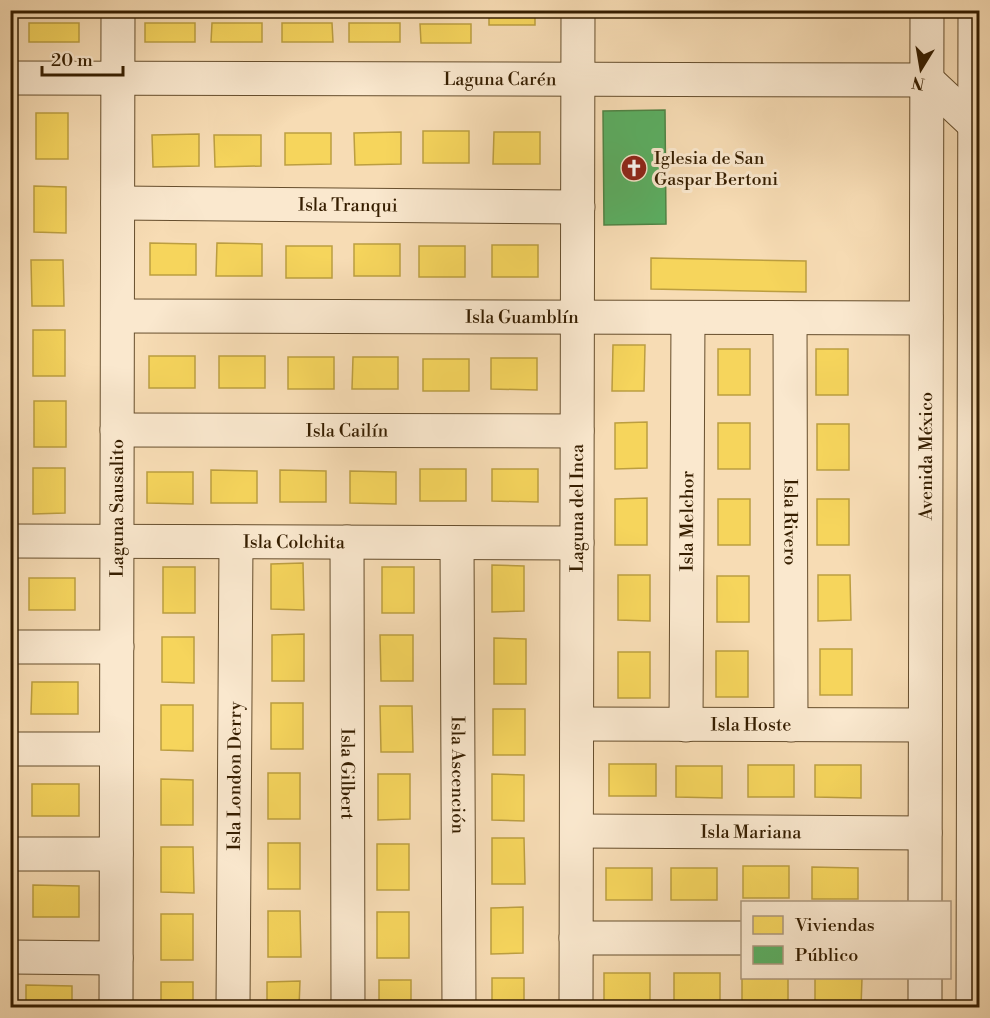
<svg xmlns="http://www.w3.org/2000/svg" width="990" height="1018" viewBox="0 0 990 1018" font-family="'Libre Bodoni',serif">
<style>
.homes{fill:#f6d55c;stroke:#bc9e40;stroke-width:1.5}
.public{fill:#5aae61;stroke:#4f8344;stroke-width:1.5}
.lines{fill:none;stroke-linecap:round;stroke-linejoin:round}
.minor-casing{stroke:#664e2d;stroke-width:35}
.minor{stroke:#fae8ce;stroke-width:33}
.labels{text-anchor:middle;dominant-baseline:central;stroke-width:6;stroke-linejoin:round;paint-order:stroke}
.street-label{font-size:18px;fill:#361e00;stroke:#fae8ce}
.poi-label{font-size:18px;fill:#361e00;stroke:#fae8ce;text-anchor:start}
</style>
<rect width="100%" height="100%" fill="#f7dcb4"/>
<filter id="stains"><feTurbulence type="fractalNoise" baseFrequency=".00333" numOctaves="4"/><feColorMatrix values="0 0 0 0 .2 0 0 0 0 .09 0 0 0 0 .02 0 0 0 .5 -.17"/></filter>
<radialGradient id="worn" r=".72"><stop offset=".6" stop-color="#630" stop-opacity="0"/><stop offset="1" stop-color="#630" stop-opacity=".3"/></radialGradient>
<path class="homes" d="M489,10H535V25H489Z
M29,23H79V42H29Z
M145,23H195V42H145Z
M212,23H262V42H211Z
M282,23H332L333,42H282Z
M349,23H400V42H349Z
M420,24H471V43H421Z
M36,113H68V159H36Z
M423,131H469V163H423Z
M401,132V164L355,165L354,133Z
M494,132H540V164H493Z
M285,133H331V164L285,165Z
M199,134V166L153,167L152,135Z
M214,135H261V166L215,167Z
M34,186L66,187V233L34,232Z
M150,243L196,244V275H150Z
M217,243L262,244V276H216Z
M354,244H400V276H354Z
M492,245H538V277H492Z
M286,246H332V278H286Z
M419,246H465V277H419Z
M651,258L806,261V292L651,289Z
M31,260H63L64,306H32Z
M33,330H65V376H33Z
M613,345H645L644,391H612Z
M718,349H750V395H718Z
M816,349H848V395H816Z
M149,356H195V388H149Z
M219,356H265V388H219Z
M288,357H334V389H288Z
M353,357H398V389H352Z
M491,358H537V390L491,389Z
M423,359H469V391H423Z
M34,401H66V447H34Z
M647,422V468L615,469V423Z
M718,423H750V469H718Z
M817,424H849V470H817Z
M33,468H65V513L33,514Z
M420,469H466V501H420Z
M492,469H538V502L492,501Z
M211,470L257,471V503H211Z
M280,470L326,471V502H280Z
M350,471L396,472V504L350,503Z
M147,472H193V504L147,503Z
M647,498V545H615V499Z
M718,499H750V545H718Z
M817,499H849V545H817Z
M303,563L304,610L271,609V564Z
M492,565L524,566V611L492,612Z
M163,567H195V613H163Z
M382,567H414V613H382Z
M618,575H650V621L618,620Z
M818,575H850L851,620L818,621Z
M717,576H749V622H717Z
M29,578H75V610H29Z
M304,634V681H272V635Z
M380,635H413V681H381Z
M162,637H194V683L162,682Z
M494,638L526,639V684H494Z
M820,649H852V695H820Z
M716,651H748V697H716Z
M618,652H650V698H618Z
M32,682H78V714H31Z
M271,703H303V749H271Z
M161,705H193V751L161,750Z
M380,706H412L413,752H381Z
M493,709H525V755H493Z
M609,764H656V796H609Z
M748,765H794V797H748Z
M815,765H861V798L815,797Z
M676,766H722V798L676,797Z
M268,773H300V819H268Z
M378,774H410V819L378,820Z
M492,774L524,775V821L492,820Z
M161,779L193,780V825H161Z
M32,784H79V816H32Z
M492,838H524L525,884H492Z
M268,843H300V889H268Z
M377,844H409V890H377Z
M161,847H193L194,893L161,892Z
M743,866H789V898H743Z
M812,867L858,868V899H812Z
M606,868H652V900H606Z
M671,868H717V900H671Z
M33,885L79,886V917H33Z
M523,907V953L491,954V908Z
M268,911H300L301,957H268Z
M377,912H409V958H377Z
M161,914H193V960H161Z
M604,973H650V1005H604Z
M674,973H720V1005L674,1004Z
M742,975V978H788V1007L742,1006Z
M492,978H524V1008H492Z
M815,978H862L861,1008L815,1007Z
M379,980H411V1008H379Z
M300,981L299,1008H267V982Z
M161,982H193V1008H161Z
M26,985L72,986V1008H26Z"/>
<path class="public" d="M665,110L666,224L604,225L603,111Z"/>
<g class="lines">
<defs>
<g id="minor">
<path id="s1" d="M10,78L927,80L974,124"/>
<path id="s2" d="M118,203L578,207"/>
<path id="s3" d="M118,316L926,318"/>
<path id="s4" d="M790,318L791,725"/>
<path id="s5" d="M117,430L577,431"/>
<path id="s6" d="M10,541L577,543"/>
<path id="s7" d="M347,542L348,1008"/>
<path id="s8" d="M457,543L459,1008"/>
<path d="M10,647H117"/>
<path id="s9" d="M577,724L925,725"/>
<path id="s10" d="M686,725L688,318"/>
<path d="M10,749H116"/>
<path id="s11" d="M577,831L925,833"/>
<path d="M10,854H116"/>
<path id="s12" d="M925,902L927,10"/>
<path d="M576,938H742"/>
<path d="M10,957L116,958"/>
<path id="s13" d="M116,1008L118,10"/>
<path id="s14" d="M233,1008L236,542"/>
<path id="s15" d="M576,1008L578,10"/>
<path d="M925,1008V978"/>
<path d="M973,1008L975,10"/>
</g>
</defs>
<use href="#minor" class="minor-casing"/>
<use href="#minor" class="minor"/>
</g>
<defs>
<symbol id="church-disc" viewBox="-11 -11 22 22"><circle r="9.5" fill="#8f2418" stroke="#fae8ce"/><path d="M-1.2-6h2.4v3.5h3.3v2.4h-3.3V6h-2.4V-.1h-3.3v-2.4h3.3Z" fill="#fff"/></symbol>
</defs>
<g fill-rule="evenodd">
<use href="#church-disc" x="619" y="153" width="30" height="30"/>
</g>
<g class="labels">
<g class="street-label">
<text stroke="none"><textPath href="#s1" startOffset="490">Laguna Carén</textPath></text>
<text stroke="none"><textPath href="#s2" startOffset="230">Isla Tranqui</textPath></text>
<text stroke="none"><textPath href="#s3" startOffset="404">Isla Guamblín</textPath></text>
<text stroke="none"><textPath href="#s5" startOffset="230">Isla Cailín</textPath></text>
<text stroke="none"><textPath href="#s12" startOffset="446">Avenida México</textPath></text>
<text stroke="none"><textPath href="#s13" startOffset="500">Laguna Sausalito</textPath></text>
<text stroke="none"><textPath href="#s15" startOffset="500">Laguna del Inca</textPath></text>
<text stroke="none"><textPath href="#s10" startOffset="204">Isla Melchor</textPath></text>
<text stroke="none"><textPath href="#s4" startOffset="204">Isla Rivero</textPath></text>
<text stroke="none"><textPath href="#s6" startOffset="284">Isla Colchita</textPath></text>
<text stroke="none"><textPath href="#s9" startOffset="174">Isla Hoste</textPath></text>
<text stroke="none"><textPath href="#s14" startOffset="232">Isla London Derry</textPath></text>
<text stroke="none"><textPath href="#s7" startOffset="232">Isla Gilbert</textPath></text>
<text stroke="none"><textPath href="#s8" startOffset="232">Isla Ascención</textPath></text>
<text stroke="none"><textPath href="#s11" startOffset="174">Isla Mariana</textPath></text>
</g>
<g class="poi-label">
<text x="654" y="158">Iglesia de San<tspan x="654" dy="21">Gaspar Bertoni</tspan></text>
</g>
</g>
<rect width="990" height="1018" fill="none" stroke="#f7dcb4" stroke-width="36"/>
<rect x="12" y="12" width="966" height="994" fill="none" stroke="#361e00" stroke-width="3"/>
<rect x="18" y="18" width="954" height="982" fill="none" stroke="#361e00" stroke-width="1.5"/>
<rect x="741" y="901" width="210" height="78" fill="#fae8ce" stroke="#ac977c" stroke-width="1.5"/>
<rect x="753" y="916" width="30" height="18" fill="#f6d55c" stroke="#ac977c" stroke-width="1.5"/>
<text x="795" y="931" font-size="18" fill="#361e00">Viviendas</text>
<rect x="753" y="946" width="30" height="18" fill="#5aae61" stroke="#ac977c" stroke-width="1.5"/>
<text x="795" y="961" font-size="18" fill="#361e00">Público</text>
<g transform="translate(921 69) rotate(191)" stroke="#fae8ce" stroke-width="4.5" paint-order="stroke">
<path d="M0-4.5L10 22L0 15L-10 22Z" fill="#361e00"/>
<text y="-9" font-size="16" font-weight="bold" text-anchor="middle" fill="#361e00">N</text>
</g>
<path d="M42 66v9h81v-9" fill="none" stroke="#361e00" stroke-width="3"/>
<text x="51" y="66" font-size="18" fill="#361e00" stroke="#fae8ce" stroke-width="4.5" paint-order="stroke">20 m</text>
<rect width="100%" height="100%" filter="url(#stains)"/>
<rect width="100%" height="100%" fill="url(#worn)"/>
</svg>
